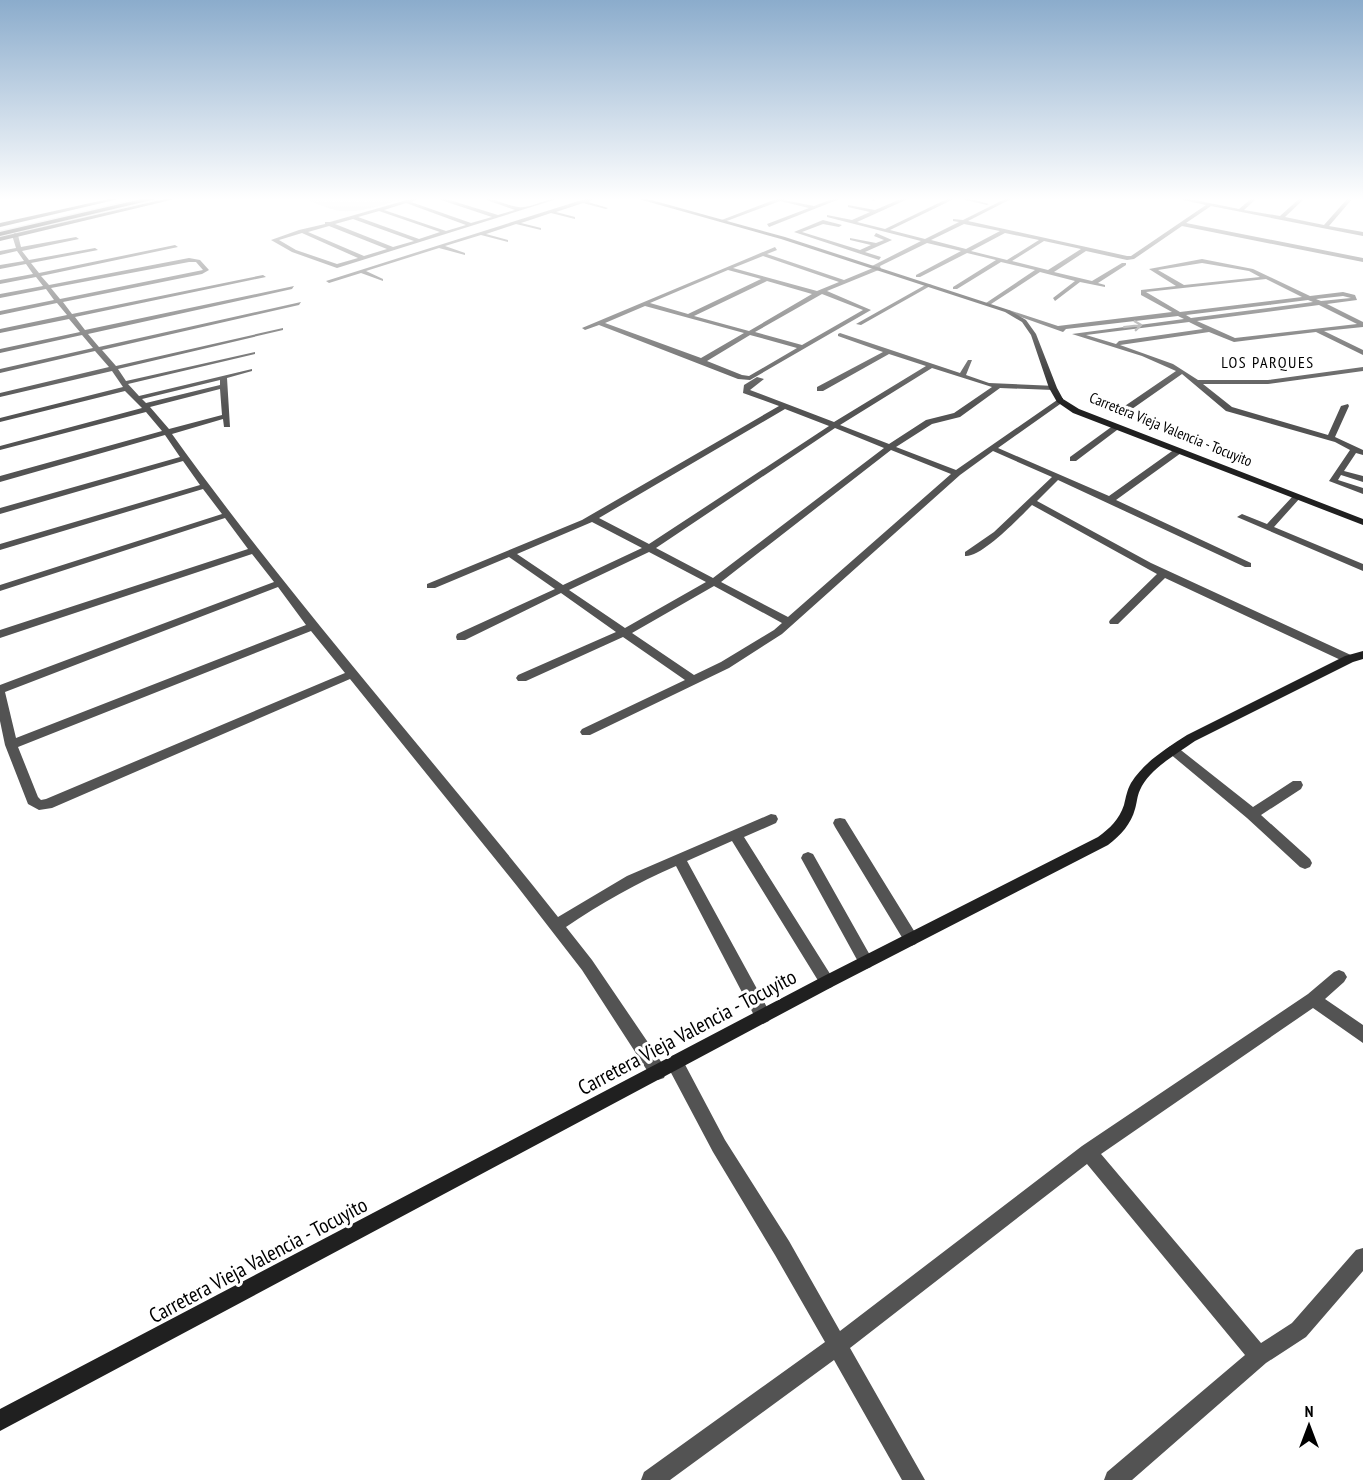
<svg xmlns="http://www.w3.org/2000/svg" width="1363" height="1480" viewBox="0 0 1363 1480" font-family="'PT Sans Narrow',sans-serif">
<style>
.green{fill:#dadada}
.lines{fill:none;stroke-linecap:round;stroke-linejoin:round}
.highway-casing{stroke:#dbdbdb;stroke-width:3}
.street{fill:#535353;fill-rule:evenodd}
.secondary{fill:#202020;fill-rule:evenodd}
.highway{fill:#000;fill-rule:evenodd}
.oneway{stroke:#989898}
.labels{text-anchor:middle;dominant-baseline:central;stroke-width:6;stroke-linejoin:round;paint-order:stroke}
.far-street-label{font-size:15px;fill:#000;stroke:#fff}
.far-neighbourhood-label{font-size:16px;letter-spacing:1.5px;fill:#000;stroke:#fff}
.near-street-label{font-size:21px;fill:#000;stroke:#fff}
</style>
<rect width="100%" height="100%" fill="#fff"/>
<path class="green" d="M303,198H406C384,204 358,215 335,210C324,207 313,202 303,198Z"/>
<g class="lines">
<defs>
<path id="highway" d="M146,198H160L0,236V232Z"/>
</defs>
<use href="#highway" class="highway-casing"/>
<path class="street" d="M414,198H422L411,202L471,223L492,217L435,198H443L498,215L515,210L481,198C494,198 505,205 518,207C531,209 546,198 560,198L337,268L292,252L271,240L299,230L325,224V222H330ZM406,203L466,225L446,231L384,210ZM379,211L440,232L419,239L358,217ZM353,219L414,241L393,247L335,224ZM329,226L387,249L364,256L308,232ZM302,233L358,258L337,264L296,250L279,240Z
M588,198H596L588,202L608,208L606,209L583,203L556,212L575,217V219L551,213L521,223L541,228V230L516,224L486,234L508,240V242L481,235L445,246L465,253V255L439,248L366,271L383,279V281L361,273L329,283L326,281Z
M779,198H786L784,200L814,206L835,198H842L769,227L767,224L809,208L780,201L724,222L719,221Z
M874,198H881L872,201Z
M903,198H910L857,222L885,229L949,198H956L890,230L925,239L959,222L953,221V219L963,220L1007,198H1013L968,221L1127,256H1131L1206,205L1174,198H1185L1239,209L1252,198H1257L1244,210L1280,216L1300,198H1305L1285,217L1324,225L1348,198H1353L1329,226L1363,232V236L1211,206L1186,223L1363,258V262L1182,226L1134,259L1127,260L1086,251L1054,272L1092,281L1122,263H1126V265L1098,283L1105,285V287L1080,282L1055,301L1053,298L1075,281L1040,272L988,306L986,303L1035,270L1001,262L957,289H953V287L996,260L967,253L920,277H916V275L961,251L927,243L880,266L881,269L827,291L871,310L750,380L738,379L599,325L585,330L582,328L775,247L777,250L767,254L844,280L873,268L872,266L921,241L827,217V215L852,220L870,212L848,207V205L875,210ZM964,224L1000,231L966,249L931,240ZM1005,233L1039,240L1007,260L971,251ZM1044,241L1081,249L1048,270L1012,261ZM763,256L839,282L817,291L733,268ZM728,270L761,279L688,314L650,303ZM767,281L812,294L749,331L694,316ZM822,294L863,310L802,345L755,332ZM645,306L744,333L701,358L605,323ZM750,335L797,348L749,376L742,375L707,361Z
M957,198H967L989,204L987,205Z
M823,220L842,225L839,227L823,224L802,232L860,250L871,245L850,240V238L876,243L884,240L874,236L876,233L892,240L865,252L881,257L879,260L794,232Z
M15,233L18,235L21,247L76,237L79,239L22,251L29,260L95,248L98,250L31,263L39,273L175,245L178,247L41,276L49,285L189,258L200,260L209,270L202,274L63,302L72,314L263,275L266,277L75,317L85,330L294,286L292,289L88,334L99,347L301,302L299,305L102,350L116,366L283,328V330L118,369L126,381L255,352V354L128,384L139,396L252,369V371L227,378L230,427H224L223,419L172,434C291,600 430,755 558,917L627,876L771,814L776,815L778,819L776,823L744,837L832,977L835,982L832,987L827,989L822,987L732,841L687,861L769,1011L771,1016L769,1021L763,1024L757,1021L676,866C637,883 601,903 566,927L592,960L664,1066L666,1072L664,1078L658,1080L652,1078L582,970L517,886L350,679L52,808L39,810L28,804L5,745L0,721V685L274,582L252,554L0,638V630L248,549L225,518L0,591V585L222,514L203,489L0,550V544L200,485L183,461L0,514V508L180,457L165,435L0,482V476L162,431L146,412L0,450V446L142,408L125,391L0,422V418L123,387L112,371L0,397V393L109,367L95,351L0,373V369L93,348L82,335L0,353V349L80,332L69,319L0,333V329L67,315L57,303L0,315V311L54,300L46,289L0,298V294L43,286L36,277L0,284V280L33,274L26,264L0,269V265L24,261L17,251L0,255V251L16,248L12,235ZM189,262H196L203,270L60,299L51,288ZM220,380V385L146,403L142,399ZM220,389L222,415L169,429L150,407ZM278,587L306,625L16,738L5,692ZM311,631L345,673L46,799L41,800L38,797L18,747Z
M1202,259L1253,269L1310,296L1343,292L1355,295L1357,300L1327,304L1363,322V327L1324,331L1363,350V355L1316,332L1234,342L1209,332L1120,345L1173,364L1198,380H1268L1363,367V371L1268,384H1203L1232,407L1328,435L1341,406L1348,404L1349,406L1335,437L1363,450V455L1356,453L1344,471L1363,476V482L1341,475L1338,480L1363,488V494L1329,481L1350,450L1335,442L1226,411L1182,374L1122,416H1116V412L1176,371L1142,356L1072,334L1184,319L1178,316L1066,329L1063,332L1004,311L1009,310L1058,326L1172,312L1141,295V290L1176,286L1149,269ZM1202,263L1249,271L1260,277L1184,285L1158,270ZM1266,279L1302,297L1180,312L1146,292ZM1343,296L1351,298L1321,301L1316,299ZM1308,300L1313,302L1191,318L1186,315ZM1319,305L1357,324L1235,338L1197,321ZM1189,322L1203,329L1119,341L1116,344L1086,335Z
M927,284L932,285L861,325L856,324Z
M840,333L960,373L968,360H972L966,375L989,383L1056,386V390H1053L1000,388L960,417L932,424L896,447L956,470L1060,398H1063V402L998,448L1109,496L1175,449H1181V453L1116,500L1251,563V567H1245L1058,480L1037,501L1151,563L1353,656L1354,659L1353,662H1345L1165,578L1118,624H1110L1109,622L1110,620L1157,574L1032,505C1020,517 981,558 965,556V552L994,532L1052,477L993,451L960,475L782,634L729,668L590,735H582L580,732L582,729L685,680L623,637L526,681H518L516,678L518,675L616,632L561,593L465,640H457L456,637L457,634L555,589L509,557L435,588H427V584L582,520L779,406L743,393L744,385L757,377L764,379L750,390L834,422L926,366L889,354L823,391H817V387L883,352L838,336V334ZM932,368L992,387L954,413L926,420L889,444L840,425ZM785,409L829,426L649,544L599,518ZM835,428L884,448L713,578L656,548ZM891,450L951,474L788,617L721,582ZM592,522L642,548L563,585L517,554ZM649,552L706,582L625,628L569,590ZM714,586L782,623L774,630L721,662L694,675L632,633Z
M1114,425L1121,427L1076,461H1070V457Z
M1296,495L1300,498L1274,527L1363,564V571L1237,517L1242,514L1267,524L1293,496Z
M1173,745L1177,747L1253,807L1293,781H1301L1303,785L1301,789L1261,815L1310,859L1312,863L1310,867L1305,869L1300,867L1247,818L1169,753L1167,750L1169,747Z
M840,818L845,819L916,934L918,939L916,944L911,946L906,944L835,827L833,823L835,819Z
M808,852L813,854L871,957L873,962L871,967L866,969L861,967L801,858L803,854Z
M1339,970L1344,972L1347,977L1344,982L1325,999L1363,1025V1043L1313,1008L1101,1154L1261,1343L1292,1323L1356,1250L1363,1248V1271L1306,1337L1266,1363L1132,1480H1104L1107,1472L1245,1355L1087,1164L850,1348L925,1480H902L834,1360L670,1480H641L644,1472L825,1342L775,1255L713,1152L669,1069L667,1063L669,1057L675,1055L681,1057L725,1140L789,1241L840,1331L1082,1146L1308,994L1334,972Z"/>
<path class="secondary" d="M113,198H123L0,227V223Z
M169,198H179L0,241V237Z
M635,198H644L785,237L1009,310L1026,320L1036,334L1057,388L1063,399L1079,409L1363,519V525L1073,413L1057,402L1049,388L1031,335L1022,322L1005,312L781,239Z
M1363,651V659L1353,662L1195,741C1177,754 1149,769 1140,790C1137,796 1137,803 1135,809C1131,824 1121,835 1108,845L832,987L0,1431V1409L822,977L1098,837C1110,828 1119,820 1124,805C1126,797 1127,790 1131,783C1144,762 1167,748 1187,735L1345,656Z"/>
<use href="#highway" class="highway"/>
</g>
<defs><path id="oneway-shaft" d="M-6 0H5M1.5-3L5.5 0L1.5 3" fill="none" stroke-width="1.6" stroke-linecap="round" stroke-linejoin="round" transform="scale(1.5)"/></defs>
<use class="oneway" href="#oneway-shaft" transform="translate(1133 326) rotate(-7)"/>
<linearGradient id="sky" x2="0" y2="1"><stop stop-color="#8baccc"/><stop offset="0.49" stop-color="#fff"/><stop offset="1" stop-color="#fff" stop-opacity="0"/></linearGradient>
<rect width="1363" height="406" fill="url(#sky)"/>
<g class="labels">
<g class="far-street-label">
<text transform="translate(1171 429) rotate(22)">Carretera Vieja Valencia - Tocuyito</text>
</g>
<g class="far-neighbourhood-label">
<text x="1268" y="362">LOS PARQUES</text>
</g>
<g class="near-street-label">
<text transform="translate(687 1032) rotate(-28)">Carretera Vieja Valencia - Tocuyito</text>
<text transform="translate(258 1260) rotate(-28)">Carretera Vieja Valencia - Tocuyito</text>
</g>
</g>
<g transform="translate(1309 1426)" stroke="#ffffff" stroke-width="4.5" paint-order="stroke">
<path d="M0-4.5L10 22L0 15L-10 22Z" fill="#000000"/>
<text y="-9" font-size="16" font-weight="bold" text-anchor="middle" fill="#000000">N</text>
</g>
</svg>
